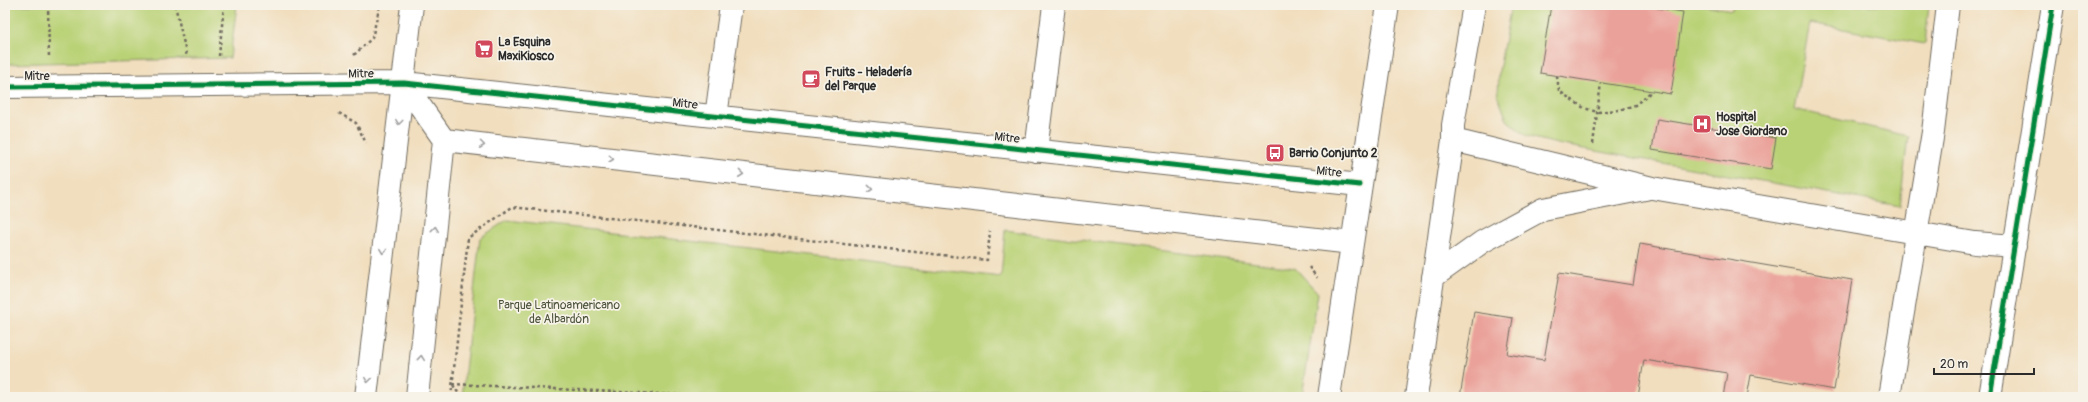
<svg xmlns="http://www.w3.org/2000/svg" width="2088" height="402" viewBox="0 0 2088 402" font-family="Pangolin,sans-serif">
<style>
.green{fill:#b9d276;stroke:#727e50}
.building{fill:#eaa19a}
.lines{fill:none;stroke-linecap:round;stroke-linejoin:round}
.minor-casing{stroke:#706a5e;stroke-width:24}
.path{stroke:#706a5e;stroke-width:2.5;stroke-dasharray:3 3;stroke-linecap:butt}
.minor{stroke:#fff;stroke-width:22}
.cycleway-casing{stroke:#f7f3e8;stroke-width:8}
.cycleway{stroke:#00873e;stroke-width:5}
.oneway{stroke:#a0a0a0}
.labels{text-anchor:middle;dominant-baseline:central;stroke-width:3.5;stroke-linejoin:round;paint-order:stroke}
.poi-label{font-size:12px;font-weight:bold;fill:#2b2b2b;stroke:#f7f3e8;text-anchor:start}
.street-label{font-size:12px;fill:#2b2b2b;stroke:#f7f3e8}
.park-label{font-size:12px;fill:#4e553e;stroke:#f7f3e8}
</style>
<rect width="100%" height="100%" fill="#f7f3e8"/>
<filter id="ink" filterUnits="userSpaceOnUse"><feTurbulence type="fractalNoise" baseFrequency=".025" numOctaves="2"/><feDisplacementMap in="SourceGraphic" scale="8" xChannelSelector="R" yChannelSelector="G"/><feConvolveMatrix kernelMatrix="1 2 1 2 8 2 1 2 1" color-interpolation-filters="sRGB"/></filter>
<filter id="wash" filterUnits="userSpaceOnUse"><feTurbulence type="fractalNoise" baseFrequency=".012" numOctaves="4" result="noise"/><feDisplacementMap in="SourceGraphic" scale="16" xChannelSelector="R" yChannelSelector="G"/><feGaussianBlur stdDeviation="0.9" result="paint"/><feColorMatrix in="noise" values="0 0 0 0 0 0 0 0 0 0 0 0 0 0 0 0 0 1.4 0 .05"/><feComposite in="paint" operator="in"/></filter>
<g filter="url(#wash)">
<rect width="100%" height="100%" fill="#f1debe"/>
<path class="green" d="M5,5H237L230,58L5,64Z
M1511,5H1704L1732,10L1733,5H1929L1925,44L1810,23L1794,109L1908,136L1900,206L1557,144L1526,136L1507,120L1498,97L1499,71Z
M507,220L1001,277L1005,230L1295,268L1318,293L1302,397H462L480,238Z"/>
<g id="blocks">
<path class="building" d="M1551,5H1638L1683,12L1671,94L1540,73Z
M1657,119L1776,138L1771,169L1652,150Z
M1640,244L1852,280L1834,390L1751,375L1747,397H1723L1727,373L1644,360L1638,397H1460L1474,312L1513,318L1507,354L1544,360L1559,273L1633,285Z"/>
</g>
</g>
<g filter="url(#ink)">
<use href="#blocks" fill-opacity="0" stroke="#706a5e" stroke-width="1"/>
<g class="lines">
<defs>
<path id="minor" d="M404,83L444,140L1352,243
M5,87L404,83L1360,185
M716,117L731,5
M1453,140L1652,188L1975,243L2015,246
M1036,151L1054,5
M1433,277L1482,242L1543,209L1645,189
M366,397L412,5
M417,397L444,140
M1329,397L1388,5
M1416,397L1453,140V125L1474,5
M1889,397L1933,132L1948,5
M1990,397L2053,5"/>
</defs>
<use href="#minor" class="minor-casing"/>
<path class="path" d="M48,5L49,58
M175,5L187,57
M354,55L372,38L380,5
M219,56L224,5
M1557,76L1559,91L1584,108L1597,112L1619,110L1635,105L1652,91
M339,113L356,123L366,143
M1593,144L1601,83
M1309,267L1317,278
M452,384L721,397
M453,385L461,397
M451,397L468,238L512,207L987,260L990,231"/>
<use href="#minor" class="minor"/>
<defs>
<path id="cycleway" d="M5,87L404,83L1360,185
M1990,397L2053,5"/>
</defs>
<use href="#cycleway" class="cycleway-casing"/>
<use href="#cycleway" class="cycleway"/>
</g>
<defs><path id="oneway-chevron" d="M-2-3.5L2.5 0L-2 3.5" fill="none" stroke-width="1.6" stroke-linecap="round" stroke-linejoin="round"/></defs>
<g class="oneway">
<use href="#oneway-chevron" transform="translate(399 122) rotate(97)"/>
<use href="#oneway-chevron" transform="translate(482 145) rotate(7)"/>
<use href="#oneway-chevron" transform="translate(611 159) rotate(6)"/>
<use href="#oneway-chevron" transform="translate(741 174) rotate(6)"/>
<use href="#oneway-chevron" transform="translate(870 189) rotate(6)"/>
<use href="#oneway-chevron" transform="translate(435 229) rotate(-84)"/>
<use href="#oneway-chevron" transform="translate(383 251) rotate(97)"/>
<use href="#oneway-chevron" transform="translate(421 358) rotate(-84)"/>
<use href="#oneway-chevron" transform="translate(368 380) rotate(97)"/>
</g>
</g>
<defs>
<symbol id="supermarket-square" viewBox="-11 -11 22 22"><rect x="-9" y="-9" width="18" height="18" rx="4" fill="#d1495b" stroke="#f7f3e8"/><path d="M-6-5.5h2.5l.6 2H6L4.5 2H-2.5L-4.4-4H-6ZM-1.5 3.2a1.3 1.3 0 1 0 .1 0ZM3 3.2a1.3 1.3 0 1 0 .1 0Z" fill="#fff"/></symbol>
<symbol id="cafe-square" viewBox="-11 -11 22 22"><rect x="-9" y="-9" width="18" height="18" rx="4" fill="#d1495b" stroke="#f7f3e8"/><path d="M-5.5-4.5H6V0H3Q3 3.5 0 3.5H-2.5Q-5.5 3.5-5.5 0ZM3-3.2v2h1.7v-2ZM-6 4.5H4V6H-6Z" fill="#fff"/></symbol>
<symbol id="hospital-square" viewBox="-11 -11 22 22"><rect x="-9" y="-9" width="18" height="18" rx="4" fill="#d1495b" stroke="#f7f3e8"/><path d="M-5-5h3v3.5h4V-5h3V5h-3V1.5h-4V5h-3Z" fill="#fff"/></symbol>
<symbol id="bus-square" viewBox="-11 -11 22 22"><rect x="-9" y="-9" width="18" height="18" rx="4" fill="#d1495b" stroke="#f7f3e8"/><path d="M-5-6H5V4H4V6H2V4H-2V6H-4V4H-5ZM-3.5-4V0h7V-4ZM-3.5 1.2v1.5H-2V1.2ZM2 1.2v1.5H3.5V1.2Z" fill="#fff"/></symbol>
</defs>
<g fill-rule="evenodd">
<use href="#supermarket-square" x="473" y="38" width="22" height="22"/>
<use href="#cafe-square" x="800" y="68" width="22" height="22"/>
<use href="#hospital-square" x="1691" y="113" width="22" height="22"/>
<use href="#bus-square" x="1264" y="142" width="22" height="22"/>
</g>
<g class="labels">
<g class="poi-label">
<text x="498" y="42">La Esquina<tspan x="498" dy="14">MaxiKiosco</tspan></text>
<text x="825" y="72">Fruits - Heladería<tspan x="825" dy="14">del Parque</tspan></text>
<text x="1716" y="117">Hospital<tspan x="1716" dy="14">Jose Giordano</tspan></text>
<text x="1289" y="153">Barrio Conjunto 2</text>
</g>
<g class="street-label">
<text transform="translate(361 74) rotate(-1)">Mitre</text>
<text x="37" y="76">Mitre</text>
<text transform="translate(685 104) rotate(6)">Mitre</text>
<text transform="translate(1007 138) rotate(6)">Mitre</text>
<text transform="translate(1329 172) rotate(6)">Mitre</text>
</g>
<g class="park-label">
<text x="559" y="305">Parque Latinoamericano<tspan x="559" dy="14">de Albardón</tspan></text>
</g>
</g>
<rect width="2088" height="402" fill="none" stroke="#f7f3e8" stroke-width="20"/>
<path d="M1934 368v6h100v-6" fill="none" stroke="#2b2b2b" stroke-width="2"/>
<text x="1940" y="368" font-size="12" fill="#2b2b2b" stroke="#f7f3e8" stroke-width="3" paint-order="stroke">20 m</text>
</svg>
